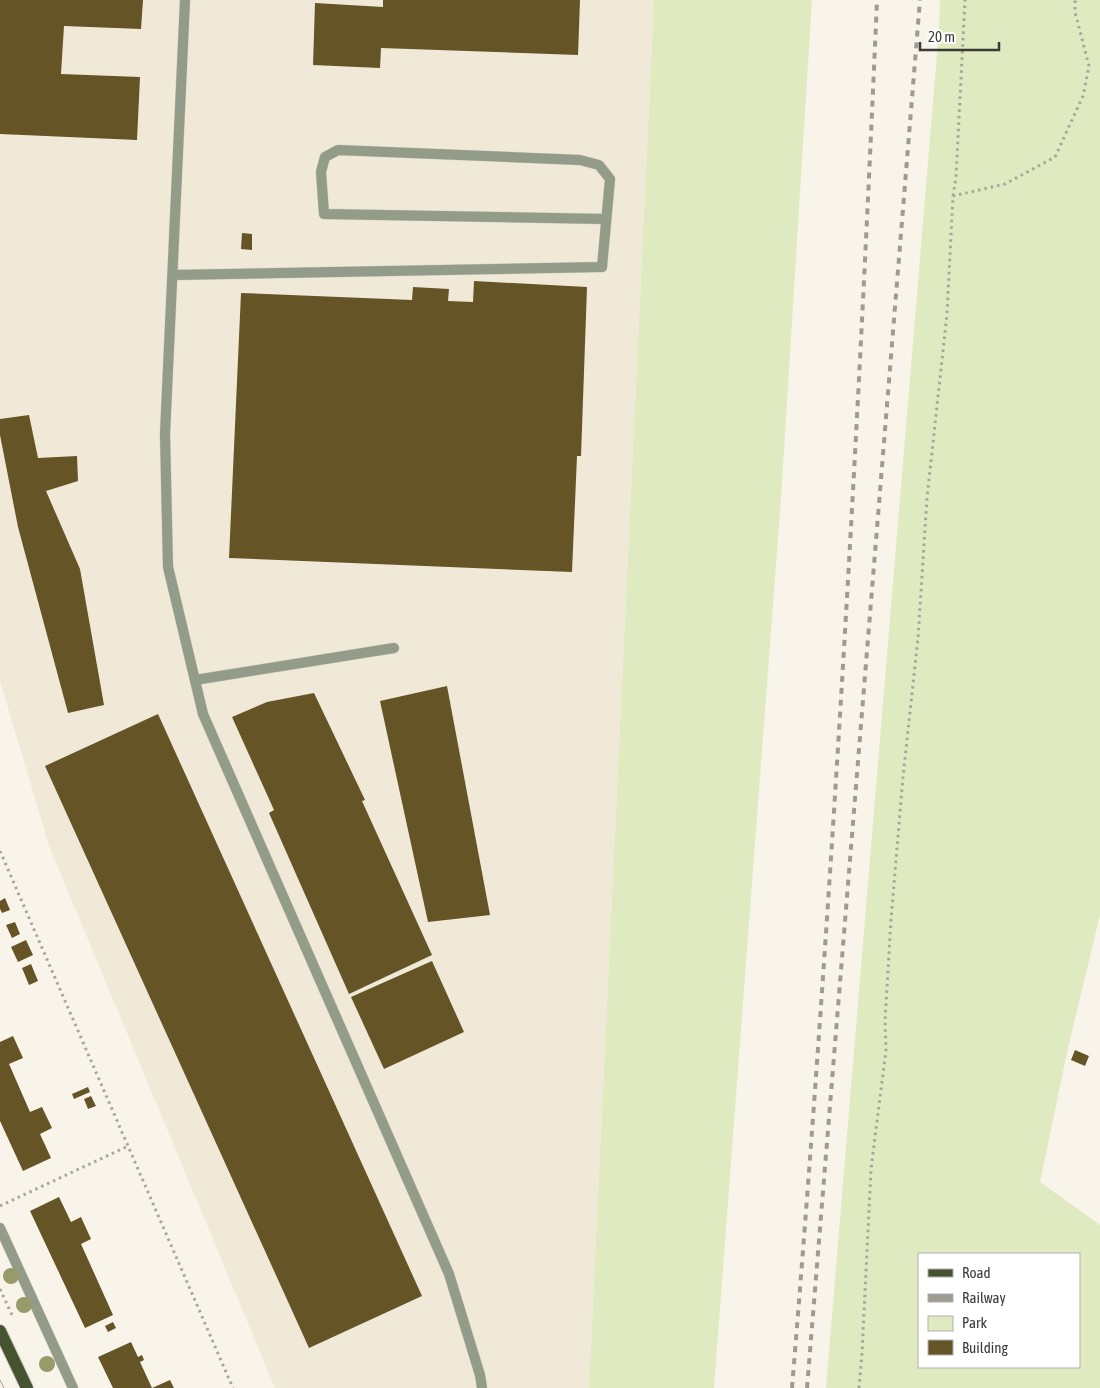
<svg xmlns="http://www.w3.org/2000/svg" width="1100" height="1388" viewBox="0 0 1100 1388" font-family="'Asap Condensed',sans-serif">
<style>
.built{fill:#f0e9d7}
.green{fill:#e0eac1;fill-rule:evenodd}
.building{fill:#645426}
.lines{fill:none;stroke-linecap:round;stroke-linejoin:round}
.lane-casing{stroke:#d2cfc5;stroke-width:11}
.street-casing{stroke:#d2cfc5;stroke-width:11}
.primary-casing{stroke:#d2cfc5;stroke-width:14}
.path{stroke:#a8a59d;stroke-width:3;stroke-dasharray:2.5 4;stroke-linecap:butt}
.lane{stroke:#939c88;stroke-width:10}
.street{stroke:#939c88;stroke-width:10}
.primary{stroke:#465330;stroke-width:12}
.tram{stroke:#9e9b93;stroke-width:1}
.rail{stroke:#9e9b93;stroke-width:4;stroke-dasharray:6 6;stroke-linecap:butt}
.tree{fill:#969b69}
</style>
<rect width="100%" height="100%" fill="#f8f4e9"/>
<path class="built" d="M0,0H654L589,1388H275L49,846L0,681Z"/>
<path class="green" d="M654,0H812L781,498L714,1388H589Z
M940,0H1100V915L1068,1048L1040,1182L1100,1225V1388H826L939,30ZM1079,1254V1367H919V1254Z"/>
<path class="building" d="M0,0H143L141,29L64,26L61,74L140,77L137,140L0,134Z
M383,0H580L578,55L381,48L380,68L313,65L315,3L383,7Z
M242,233L252,234V250L241,249Z
M474,281L587,287L581,456H577L572,572L229,558L241,293L412,300L413,287L449,289L448,301L473,302Z
M29,415L38,458L77,456L78,481L46,491L80,569L104,705L68,713L18,527L0,435V419Z
M447,686L490,915L428,922L380,701Z
M314,693L365,800L362,801L432,955L349,994L269,813L274,810L232,717L267,702Z
M158,714L422,1296L309,1348L45,766Z
M5,898L10,910L2,913L0,909V901Z
M15,922L20,934L12,938L6,925Z
M26,940L33,955L18,962L11,947Z
M432,961L464,1032L384,1069L351,997Z
M31,964L38,981L29,985L22,968Z
M13,1036L23,1058L9,1064L30,1112L42,1107L52,1128L40,1134L51,1158L23,1171L0,1121V1042Z
M1075,1050L1089,1056L1085,1066L1071,1060Z
M88,1087L90,1092L74,1099L72,1094Z
M91,1096L96,1106L88,1109L84,1099Z
M59,1197L71,1222L81,1217L91,1239L81,1244L113,1315L85,1328L30,1211Z
M113,1322L116,1328L108,1332L105,1326Z
M131,1342L138,1357L142,1355L144,1360L140,1362L152,1388H113L98,1357Z
M170,1380L174,1388H152Z"/>
<g class="lines">
<defs>
<path id="lane" d="M173,275L602,267L610,179L599,165L580,160L338,150L325,157L321,172L324,214L606,219
M195,680L394,648"/>
<path id="street" d="M185,0L165,434L168,567L203,714L449,1274L480,1375L482,1388
M0,1228L73,1388"/>
<path id="primary" d="M0,1331L27,1388"/>
</defs>
<use href="#lane" class="lane-casing"/>
<use href="#street" class="street-casing"/>
<use href="#primary" class="primary-casing"/>
<path class="path" d="M953,196L956,177L965,0
M0,851L233,1388
M0,1206L128,1146
M0,1289L12,1315
M859,1388L862,1354L871,1169L886,1050L885,1021L891,920L903,777L918,638L927,498L947,314L953,196L1005,184L1055,157L1083,96L1089,66L1075,12V0"/>
<use href="#lane" class="lane"/>
<use href="#street" class="street"/>
<use href="#primary" class="primary"/>
<path class="tram" d="M0,1380L4,1388"/>
<path class="rail" d="M792,1388C830,926 857,463 877,0
M807,1388L920,0"/>
</g>
<g class="tree">
<circle cx="11" cy="1276" r="8"/>
<circle cx="24" cy="1305" r="8"/>
<circle cx="47" cy="1364" r="8"/>
</g>
<rect x="918" y="1253" width="162" height="115" fill="#ffffff" stroke="#b1b0af"/>
<rect x="928" y="1269" width="25" height="8" fill="#465330" stroke="#b1b0af"/>
<text x="962" y="1278" font-size="15" fill="#3b3a36">Road</text>
<rect x="928" y="1294" width="25" height="8" fill="#9e9b93" stroke="#b1b0af"/>
<text x="962" y="1303" font-size="15" fill="#3b3a36">Railway</text>
<rect x="928" y="1316" width="25" height="15" fill="#e0eac1" stroke="#b1b0af"/>
<text x="962" y="1328" font-size="15" fill="#3b3a36">Park</text>
<rect x="928" y="1340" width="25" height="15" fill="#645426" stroke="#b1b0af"/>
<text x="962" y="1353" font-size="15" fill="#3b3a36">Building</text>
<path d="M920 42v8h79v-8" fill="none" stroke="#3b3a36" stroke-width="2.5"/>
<text x="928" y="42" font-size="15" fill="#3b3a36" stroke="#ffffff" stroke-width="4" paint-order="stroke">20 m</text>
</svg>
